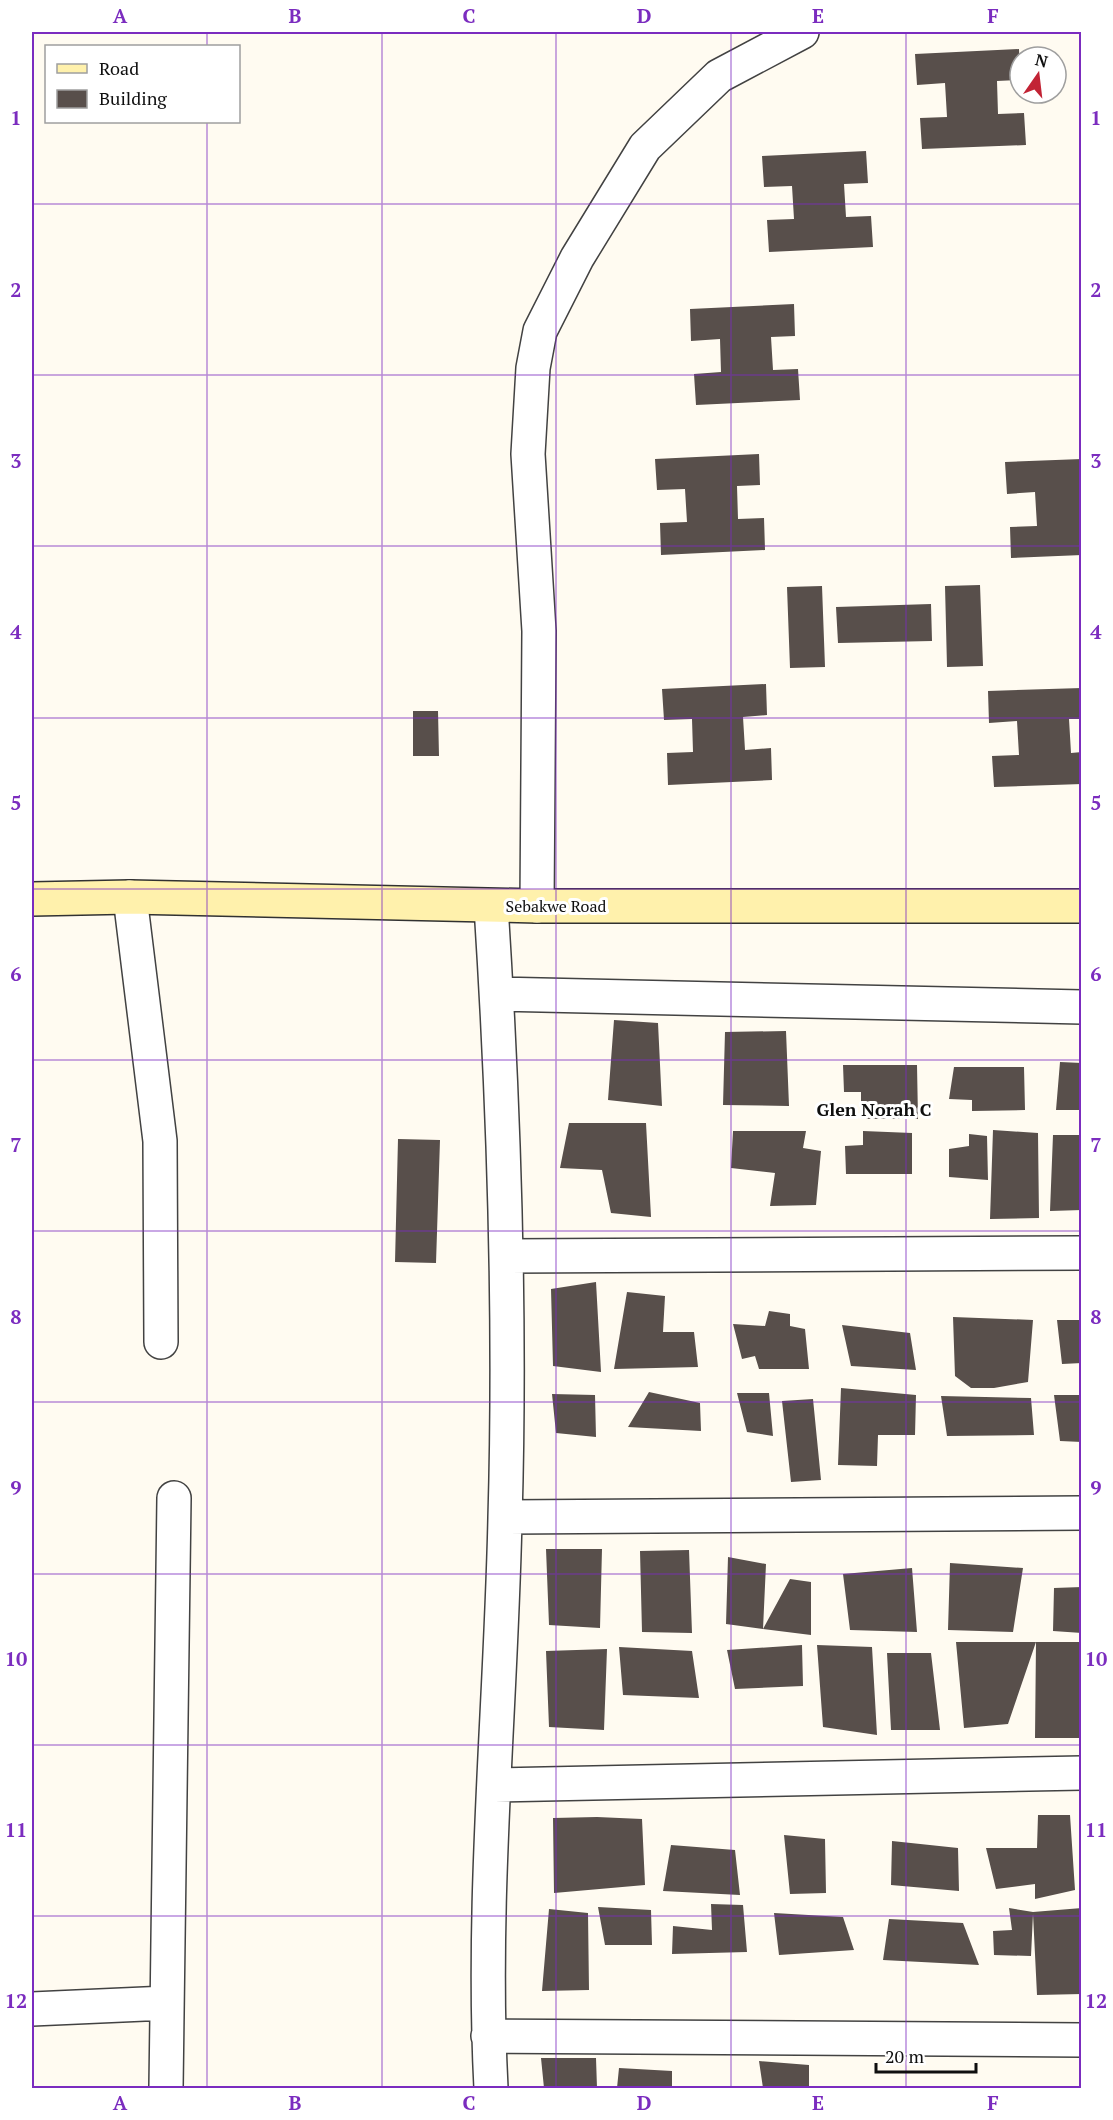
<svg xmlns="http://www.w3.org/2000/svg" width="1113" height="2120" viewBox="0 0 1113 2120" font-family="'PT Serif',serif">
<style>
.building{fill:#584f4b}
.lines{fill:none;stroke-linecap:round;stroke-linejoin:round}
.street-casing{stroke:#424242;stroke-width:36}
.secondary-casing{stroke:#313131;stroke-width:36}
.street{stroke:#fff;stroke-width:33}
.secondary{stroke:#fff1ac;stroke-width:33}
.grid{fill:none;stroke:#7b2cbf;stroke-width:1.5;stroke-opacity:0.55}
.labels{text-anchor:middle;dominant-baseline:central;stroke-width:6;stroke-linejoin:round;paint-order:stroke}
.street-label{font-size:16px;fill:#0f0f0f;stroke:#fff}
.neighbourhood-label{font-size:18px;font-weight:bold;fill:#0f0f0f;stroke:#fff}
.neatline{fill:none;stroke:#7b2cbf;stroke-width:2}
.grid-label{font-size:20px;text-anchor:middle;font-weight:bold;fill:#7b2cbf}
</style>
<rect width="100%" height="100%" fill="#fffbf1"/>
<path class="building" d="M1019,49L1020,80L997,81L998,114L1024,113L1026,145L922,149L920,118L947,117L945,83L917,85L915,54Z
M866,151L868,183L844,184L846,217L871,216L873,247L769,252L767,220L794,219L792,186L764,187L762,156Z
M794,304L795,336L771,337L773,370L798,369L800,400L696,405L694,374L721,372L720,339L691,341L690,309Z
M759,454L760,485L737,486L738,519L764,518L765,550L661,555L660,523L687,522L685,489L657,490L655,459Z
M1082,459V555L1011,558L1010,527L1037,526L1035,492L1007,494L1005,462Z
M980,585L983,666L947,667L945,586Z
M822,586L825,667L790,668L787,587Z
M931,604L932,641L838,643L836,607Z
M766,684L767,715L743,717L745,750L771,748L772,780L668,785L667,753L693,752L692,719L664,720L662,689Z
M1082,688V719H1069L1071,753L1082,752V784L994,787L992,756L1019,755L1017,721L989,723L988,691Z
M413,711H438L439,756H413Z
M614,1020L658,1023L662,1106L608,1100Z
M786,1031L789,1106L723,1105L725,1032Z
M1060,1062L1082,1063V1110H1056Z
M843,1065H917L918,1119H861V1092H844Z
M954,1067H1024L1025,1110L972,1111V1100L949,1099Z
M569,1123H646L651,1217L611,1213L602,1170L560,1168Z
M993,1130L1038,1133L1039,1218L990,1219Z
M733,1131H806L803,1148L821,1151L816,1205L770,1206L775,1173L731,1168Z
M863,1131L912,1133V1174H846L845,1146L863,1145Z
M969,1134L987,1136L988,1180L949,1177V1149L969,1146Z
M1053,1135H1082V1210L1050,1211Z
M398,1139L440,1140L436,1263L395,1262Z
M596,1282L601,1372L553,1366L551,1289Z
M627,1292L665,1296L663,1332H694L698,1367L614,1369Z
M769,1311L790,1314V1326L805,1329L809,1369H759L755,1356L742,1359L733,1324L765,1326Z
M953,1317L1033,1320L1028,1382L994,1388H971L955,1376Z
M1057,1320H1082V1363L1062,1364Z
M842,1325L910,1333L916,1370L851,1366Z
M841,1388L916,1395L915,1435H878L877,1466L838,1465Z
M649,1392L700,1403L701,1431L628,1427Z
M737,1393H769L773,1436L747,1432Z
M552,1394L595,1395L596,1437L556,1433Z
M1054,1395H1082V1442L1060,1441Z
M941,1396L1031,1398L1034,1435L947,1436Z
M813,1399L821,1480L791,1482L782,1401Z
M546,1549H602L600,1628L549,1625Z
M689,1550L692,1633L642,1632L640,1551Z
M728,1557L766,1564L763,1629L726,1624Z
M950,1563L1023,1568L1013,1632L948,1630Z
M912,1568L917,1632L850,1630L843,1574Z
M790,1579L811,1582V1635L763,1629Z
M1082,1587V1633L1053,1631L1054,1588Z
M956,1642H1036L1008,1724L964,1728Z
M1036,1642H1082V1738H1035Z
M802,1645L803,1686L735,1689L727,1650Z
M817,1645L872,1647L877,1735L823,1727Z
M619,1647L692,1651L699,1698L623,1695Z
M607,1649L604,1730L549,1727L546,1651Z
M887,1653H931L940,1730H891Z
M1038,1815H1070L1075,1890L1035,1899V1884L996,1889L986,1848H1037Z
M597,1817L642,1819L645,1885L554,1893L553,1818Z
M784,1835L825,1839L826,1893L790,1894Z
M892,1841L958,1848L959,1891L891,1885Z
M671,1845L735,1850L740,1895L663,1891Z
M711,1904L743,1905L747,1952L672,1954L673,1926L712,1930Z
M598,1907L651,1910L652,1945H605Z
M1009,1908L1033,1912L1082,1908V1994L1037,1995L1033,1914L1031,1956L994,1955L993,1931L1012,1930Z
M549,1909L588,1913L589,1990L542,1991Z
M774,1913L843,1917L854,1950L779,1955Z
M889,1919L963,1923L979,1965L883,1960Z
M541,2058H596L597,2088H544Z
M759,2061L809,2065V2088H763Z
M619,2068L672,2071V2088H617Z"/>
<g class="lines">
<defs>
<path id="street" d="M130,897L160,1141L161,1342
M537,906L539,631L528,454L533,368L540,331L577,258L645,147L719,76L802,32
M497,994L1082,1007
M506,1256L1082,1253
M506,1517L1082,1513
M494,1785L1082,1773
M32,2009L167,2003
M488,2036L1082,2040
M166,2088L174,1498
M491,2088C481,1900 501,1707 505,1518C511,1314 504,1109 491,906"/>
<path id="secondary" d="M32,899L130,897L537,906H1082"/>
</defs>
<use href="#street" class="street-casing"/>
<use href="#secondary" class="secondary-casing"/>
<use href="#street" class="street"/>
<use href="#secondary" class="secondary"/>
</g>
<path class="grid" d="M207,32V46M382,32V2088M556,32V2088M731,32V2088M906,32V2088M207,122V2088M32,204H1082M32,375H1082M32,546H1082M32,718H1082M32,889H1082M32,1060H1082M32,1231H1082M32,1402H1082M32,1574H1082M32,1745H1082M32,1916H1082"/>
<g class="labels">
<g class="street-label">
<text x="556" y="906">Sebakwe Road</text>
</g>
<g class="neighbourhood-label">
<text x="874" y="1109">Glen Norah C</text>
</g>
</g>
<rect width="1113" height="2120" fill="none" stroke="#ffffff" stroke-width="66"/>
<rect x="45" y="45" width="195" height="78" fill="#ffffff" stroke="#9f9f9f" stroke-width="1.5"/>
<rect x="57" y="64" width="30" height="9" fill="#fff1ac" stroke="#9f9f9f" stroke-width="1.5"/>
<text x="99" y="75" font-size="18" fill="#0f0f0f">Road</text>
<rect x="57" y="90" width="30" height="18" fill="#584f4b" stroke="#9f9f9f" stroke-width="1.5"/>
<text x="99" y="105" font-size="18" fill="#0f0f0f">Building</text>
<g transform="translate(1038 75) rotate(14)"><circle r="28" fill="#ffffff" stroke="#9f9f9f" stroke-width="1.5"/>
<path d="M0-4.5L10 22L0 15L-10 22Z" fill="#c22335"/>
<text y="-9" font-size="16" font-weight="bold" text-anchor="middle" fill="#0f0f0f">N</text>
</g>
<path d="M876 2063v9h100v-9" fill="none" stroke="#0f0f0f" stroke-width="3"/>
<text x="885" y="2063" font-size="18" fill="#0f0f0f" stroke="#ffffff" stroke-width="4.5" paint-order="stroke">20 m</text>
<rect x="33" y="33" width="1047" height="2054" class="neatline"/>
<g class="grid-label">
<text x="120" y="23">A</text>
<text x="295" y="23">B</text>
<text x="469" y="23">C</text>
<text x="644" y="23">D</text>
<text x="818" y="23">E</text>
<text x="993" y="23">F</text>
<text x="16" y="125">1</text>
<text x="1096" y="125">1</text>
<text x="16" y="297">2</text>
<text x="1096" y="297">2</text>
<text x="16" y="468">3</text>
<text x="1096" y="468">3</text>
<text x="16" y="639">4</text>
<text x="1096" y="639">4</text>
<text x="16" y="810">5</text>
<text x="1096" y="810">5</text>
<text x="16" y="981">6</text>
<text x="1096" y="981">6</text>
<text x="16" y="1152">7</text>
<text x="1096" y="1152">7</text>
<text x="16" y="1324">8</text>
<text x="1096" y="1324">8</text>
<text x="16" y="1495">9</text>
<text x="1096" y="1495">9</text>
<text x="16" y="1666">10</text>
<text x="1096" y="1666">10</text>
<text x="16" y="1837">11</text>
<text x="1096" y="1837">11</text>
<text x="16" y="2008">12</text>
<text x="1096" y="2008">12</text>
<text x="120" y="2110">A</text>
<text x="295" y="2110">B</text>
<text x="469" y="2110">C</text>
<text x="644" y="2110">D</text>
<text x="818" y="2110">E</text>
<text x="993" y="2110">F</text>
</g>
</svg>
